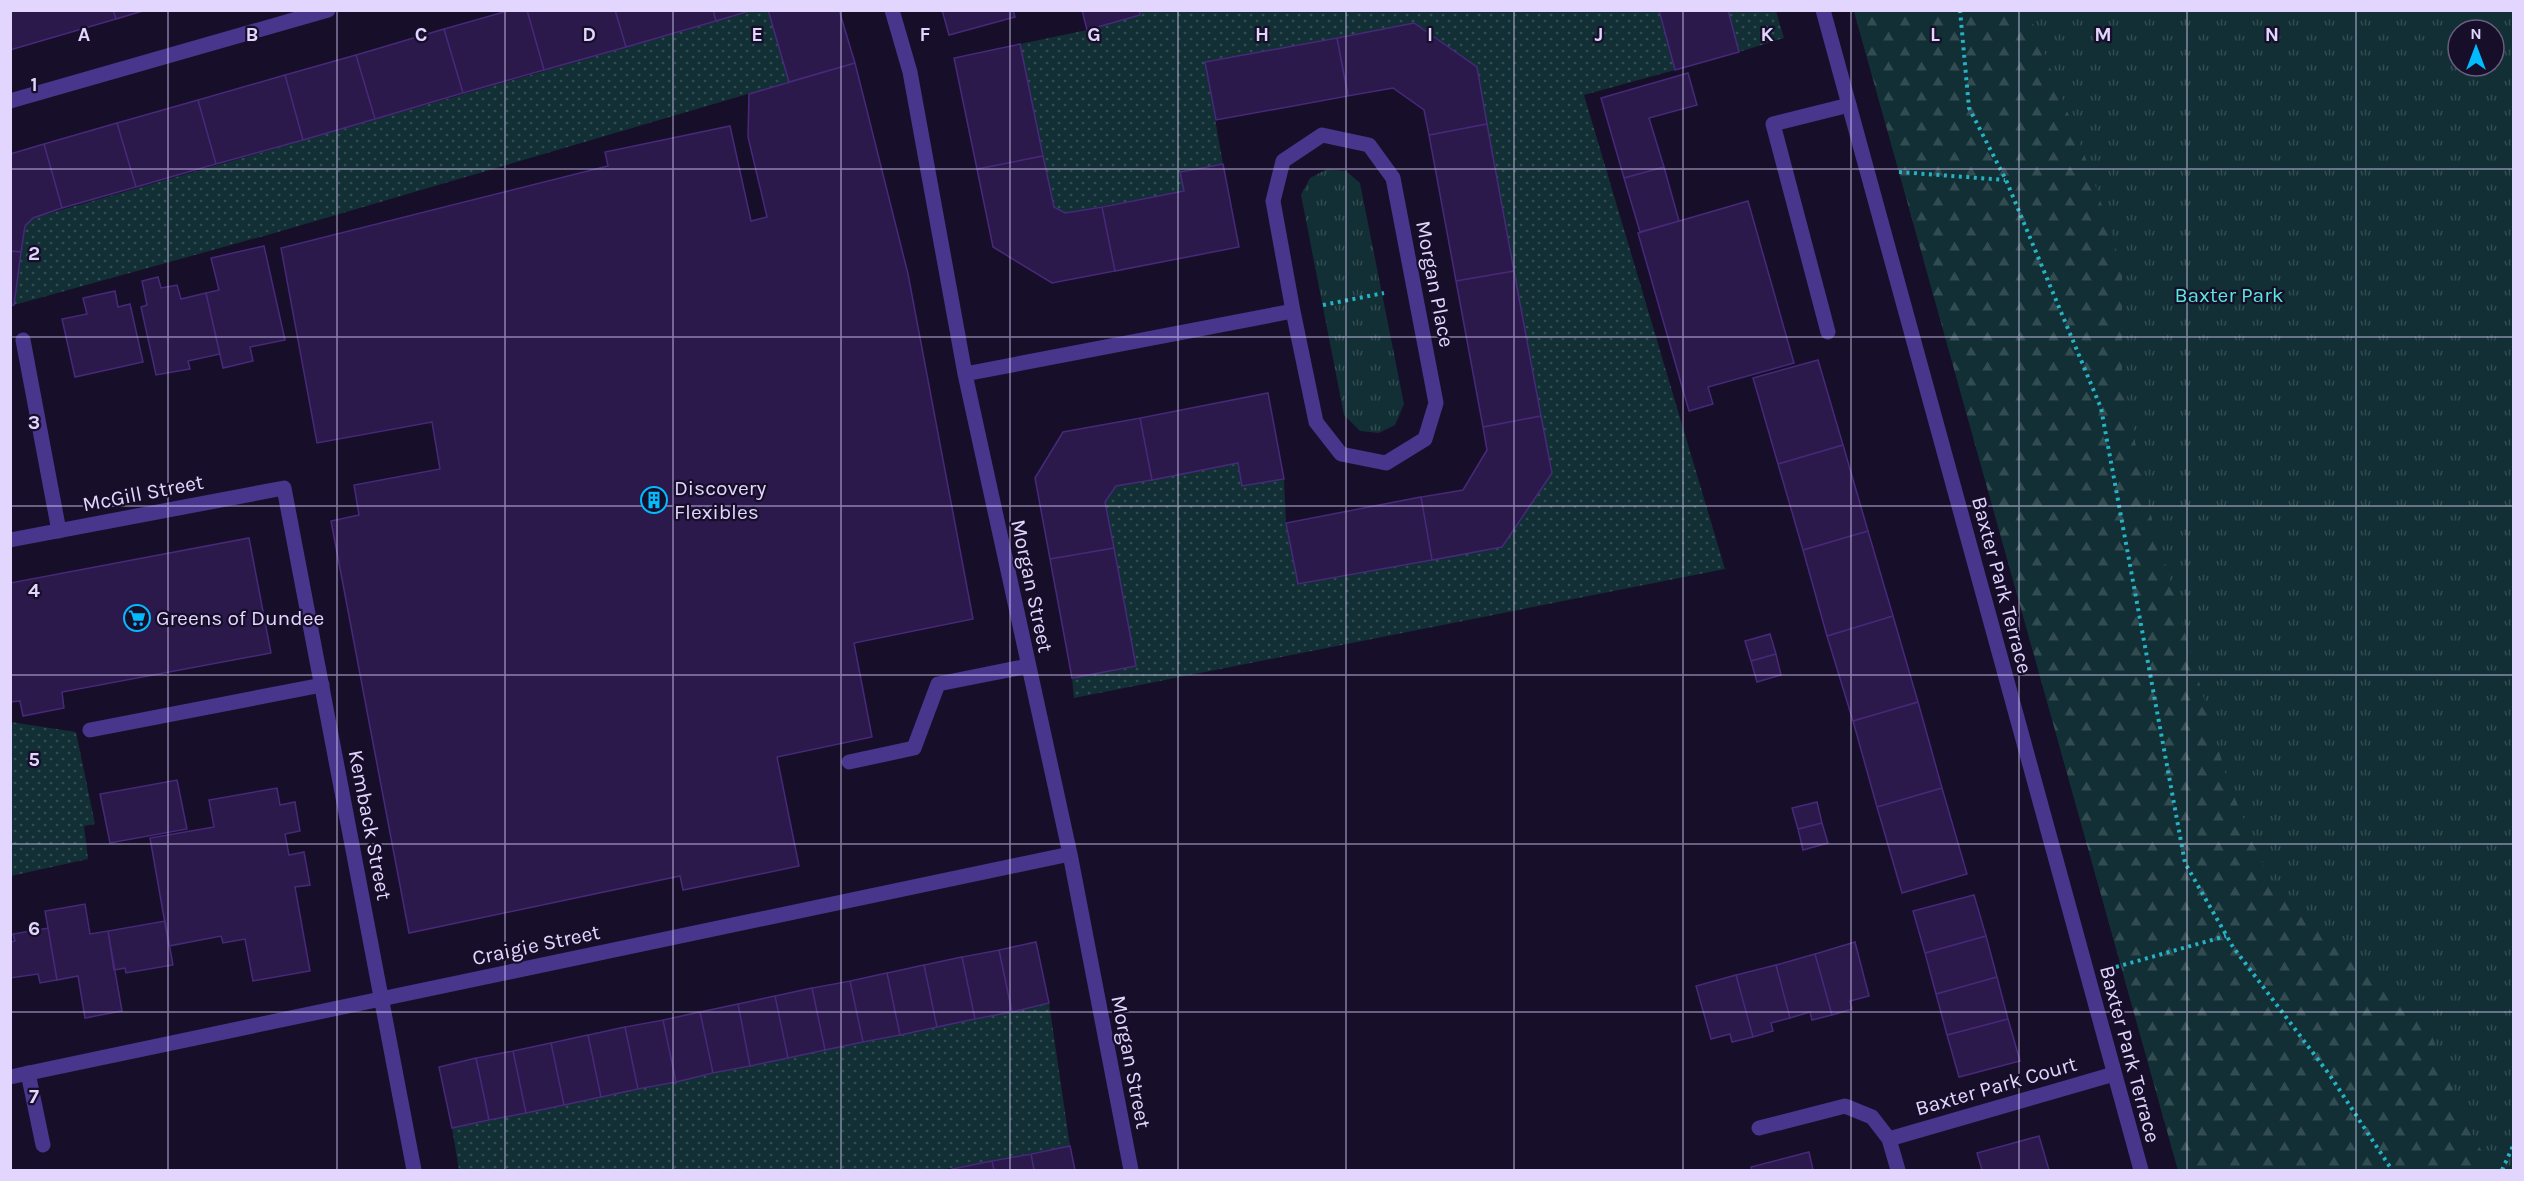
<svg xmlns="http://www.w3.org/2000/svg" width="2524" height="1181" viewBox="0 0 2524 1181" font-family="Karla,sans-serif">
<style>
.grass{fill:url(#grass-tufts);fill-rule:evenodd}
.forest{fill:url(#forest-firs)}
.garden{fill:url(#garden-dots)}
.building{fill:#2c194c;stroke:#47297a;stroke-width:1.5}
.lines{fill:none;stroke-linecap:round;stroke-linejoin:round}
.path{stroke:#26b2c4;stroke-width:4;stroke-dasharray:3 4.5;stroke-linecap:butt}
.lane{stroke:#48358c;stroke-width:15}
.street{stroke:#48358c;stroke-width:15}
.grid{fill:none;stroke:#e2d6ff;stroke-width:1.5;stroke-opacity:0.55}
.labels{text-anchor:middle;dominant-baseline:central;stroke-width:4.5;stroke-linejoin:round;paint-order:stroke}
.street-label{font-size:21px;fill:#e2d6ff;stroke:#170e29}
.park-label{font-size:21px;fill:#58e9de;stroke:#170e29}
.poi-label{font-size:21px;fill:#e2d6ff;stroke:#170e29;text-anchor:start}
.grid-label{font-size:20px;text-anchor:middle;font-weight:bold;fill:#e2d6ff;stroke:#170e29;stroke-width:4.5;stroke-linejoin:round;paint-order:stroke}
</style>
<defs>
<pattern id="grass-tufts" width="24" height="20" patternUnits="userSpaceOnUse" patternTransform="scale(1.5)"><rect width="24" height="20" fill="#112f34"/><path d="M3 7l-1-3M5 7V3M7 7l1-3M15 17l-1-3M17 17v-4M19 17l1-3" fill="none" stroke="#334c52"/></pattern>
<pattern id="forest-firs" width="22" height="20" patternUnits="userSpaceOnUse" patternTransform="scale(1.5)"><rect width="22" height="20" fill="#112f34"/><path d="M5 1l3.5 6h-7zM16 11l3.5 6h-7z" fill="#334c52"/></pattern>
<pattern id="garden-dots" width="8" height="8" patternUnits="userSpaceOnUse" patternTransform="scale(1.5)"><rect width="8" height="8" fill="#112f34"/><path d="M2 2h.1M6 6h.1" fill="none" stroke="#334c52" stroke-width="1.8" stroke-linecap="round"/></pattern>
</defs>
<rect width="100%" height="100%" fill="#170e29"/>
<path class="grass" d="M1854,11H2513V1170H2178ZM2458,30H2494V66H2458Z
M1327,169L1346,171L1360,183L1404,404L1395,425L1379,433L1360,431L1344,415L1301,195L1310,178Z"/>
<path class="forest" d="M1854,11H2028L2091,172L2122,268V369L2144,491L2228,782L2274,890L2426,1020L2460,1110L2491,1169L2501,1170H2178Z"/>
<path class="garden" d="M753,11H768L789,82L278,232L14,305L25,226L33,218Z
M1139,11H1659L1675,70L1584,95L1725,569L1074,698L1072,678L1135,666L1105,502L1116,486L1238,463L1242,486L1284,479L1286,523L1298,584L1502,547L1552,473L1487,124L1414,24L1205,62L1223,164L1181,172L1184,191L1065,213L1054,207L1020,44L1087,30L1140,15Z
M1728,11H1776L1784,38L1739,52Z
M11,722L76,732L95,824L84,826L88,859L11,876Z
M1049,1003L1070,1146L941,1170H459L452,1128Z"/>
<path class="building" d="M10,10H113L116,19L10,50Z
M113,10H146L116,19Z
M511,10H527L544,70L463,93L444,29Z
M527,10H615L626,47L544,70Z
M615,10H713L716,21L626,47Z
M713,10H753L716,21Z
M768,10H839L855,63L789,82Z
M942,10H1013L1015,17L949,35Z
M1082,10H1139L1140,15L1087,30Z
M1659,10H1728L1739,52L1675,70Z
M1414,23L1477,67L1487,124L1429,135L1424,110L1393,88L1348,96L1337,38Z
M444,29L463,93L375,119L356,55Z
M1337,38L1348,96L1216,120L1205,62Z
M1020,44L1043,156L977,169L954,58Z
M356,55L375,119L303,140L285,75Z
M855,63L908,274L973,619L854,643L872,737L777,757L799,866L683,890L680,876L409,933L331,521L359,515L354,485L440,469L432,422L317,443L281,248L608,166L605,152L730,126L751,221L767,217L748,137L749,94Z
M1688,73L1697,105L1649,118L1664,167L1624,178L1601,98Z
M285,75L303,140L216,164L198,100Z
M198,100L216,164L136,187L117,123Z
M117,123L136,187L62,208L44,144Z
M1487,124L1514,271L1456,281L1429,135Z
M44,144L62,208L33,218L25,226L21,252L10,251V154Z
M1043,156L1054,207L1065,213L1102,207L1115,271L1052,283L993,247L977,169Z
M1223,164L1239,247L1115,271L1102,207L1184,191L1180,172Z
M1664,167L1679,221L1640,232L1624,178Z
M1748,201L1794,363L1708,387L1713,404L1689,411L1638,233Z
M264,246L285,340L250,347L253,361L223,368L206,293L219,290L211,258Z
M10,251L21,252L14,305L10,306Z
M1514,271L1541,416L1483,427L1456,281Z
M158,277L161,288L177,285L181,299L206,293L220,354L188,361L190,369L156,375L141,307L147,305L142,281Z
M115,291L118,307L130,304L143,362L75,377L62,319L87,314L83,298Z
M1818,360L1843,445L1778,464L1753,378Z
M1268,393L1284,479L1242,486L1238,463L1152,480L1140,418Z
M1541,416L1552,473L1502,547L1432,560L1421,497L1463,490L1487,450L1483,427Z
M1140,418L1152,480L1116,486L1105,502L1114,548L1050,559L1035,478L1063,432Z
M1843,445L1868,531L1803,550L1778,464Z
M1421,497L1432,560L1298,584L1286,523Z
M1868,531L1893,616L1827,636L1803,550Z
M249,538L271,653L62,692L64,708L23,716L20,701L10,702V583Z
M1114,548L1136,666L1072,678L1050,559Z
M1893,616L1918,702L1853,721L1827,636Z
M1770,634L1776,654L1751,661L1745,641Z
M1776,654L1781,675L1757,682L1751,661Z
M1918,702L1942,788L1877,807L1853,721Z
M177,780L187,829L110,843L100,794Z
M277,788L280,805L295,802L300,831L285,834L289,855L304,852L310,885L295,887L310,971L253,981L245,939L223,943L221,936L169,946L150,838L214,827L209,800Z
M1942,788L1967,874L1902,893L1877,807Z
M1817,802L1822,823L1798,829L1792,808Z
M1822,823L1828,843L1803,850L1798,829Z
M1974,895L1986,936L1925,953L1913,911Z
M85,904L90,934L108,931L122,1011L85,1018L78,976L57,980L45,911Z
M165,921L173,965L126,973L125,968L114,970L108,931Z
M48,928L57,980L40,983L38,974L10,978V942L15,941L13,934Z
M1986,936L1997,977L1936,994L1925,953Z
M1036,942L1049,1003L1012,1012L999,950Z
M1855,942L1869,996L1850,1001L1852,1009L1832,1015L1815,954Z
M999,950L1012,1012L975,1019L962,957Z
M1815,954L1832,1015L1812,1020L1810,1012L1790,1018L1776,965Z
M962,957L975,1019L937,1027L924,965Z
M924,965L937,1027L900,1035L887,973Z
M1776,965L1790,1018L1771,1023L1773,1031L1753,1037L1736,975Z
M887,973L900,1035L863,1042L850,981Z
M1736,975L1753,1037L1732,1042L1730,1034L1711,1039L1696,986Z
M1997,977L2008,1019L1947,1035L1936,994Z
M850,981L863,1042L825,1050L812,988Z
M812,988L825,1050L788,1058L775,996Z
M775,996L788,1058L750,1066L738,1004Z
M738,1004L750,1066L713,1073L700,1012Z
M700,1012L713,1073L676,1082L663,1020Z
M2008,1019L2020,1061L1959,1077L1947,1035Z
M663,1020L676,1082L638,1089L625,1027Z
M625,1027L638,1089L601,1097L588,1035Z
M588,1035L601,1097L564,1105L551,1043Z
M551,1043L564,1105L526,1113L513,1051Z
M513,1051L526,1113L489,1120L476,1058Z
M476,1058L489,1120L452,1128L439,1067Z
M2039,1136L2049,1170H1982L1977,1153Z
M1070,1146L1075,1170H1034L1031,1154Z
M1809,1152L1813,1170H1752L1751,1167Z
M1031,1154L1034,1170H994L992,1161Z
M992,1161L994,1170H953L952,1169Z"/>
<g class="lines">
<path class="path" d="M1960,10L1969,108L2006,180L2101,408L2185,863L2233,947L2329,1074L2392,1170
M1899,172L2005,180
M1323,305L1384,293
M2116,967L2226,936
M2502,1170L2514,1144"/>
<path class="lane" d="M1828,332L1773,124L1849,105
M23,340L59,531
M90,730L322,685
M849,762L914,748L938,684L1028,666
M28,1073L43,1145"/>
<path class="street" d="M892,10L910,72L965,374L1070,854L1131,1170
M1823,10L2141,1170
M10,101L328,10
M1322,135L1369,145L1393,178L1436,403L1425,439L1386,463L1341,454L1316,422L1293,311L1273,201L1283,161Z
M965,374L1293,311
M10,540L284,488L414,1170
M10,1077L1070,854
M1759,1128L1845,1106L1872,1117L1889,1139L2114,1074
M1889,1139L1898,1170"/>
</g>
<path class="grid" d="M168,10V1170M337,10V1170M505,10V1170M673,10V1170M841,10V1170M1010,10V1170M1178,10V1170M1346,10V1170M1514,10V1170M1683,10V1170M1851,10V1170M2019,10V1170M2187,10V1170M2356,10V1170M10,169H2514M10,337H2514M10,506H2514M10,675H2514M10,844H2514M10,1012H2514"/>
<defs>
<symbol id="building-ring" viewBox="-11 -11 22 22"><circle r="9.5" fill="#170e29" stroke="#02bbff" stroke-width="1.5"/><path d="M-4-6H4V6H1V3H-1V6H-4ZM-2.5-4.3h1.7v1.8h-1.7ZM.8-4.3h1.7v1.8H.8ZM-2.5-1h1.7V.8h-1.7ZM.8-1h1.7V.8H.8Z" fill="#02bbff"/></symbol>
<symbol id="supermarket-ring" viewBox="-11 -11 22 22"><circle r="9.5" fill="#170e29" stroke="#02bbff" stroke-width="1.5"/><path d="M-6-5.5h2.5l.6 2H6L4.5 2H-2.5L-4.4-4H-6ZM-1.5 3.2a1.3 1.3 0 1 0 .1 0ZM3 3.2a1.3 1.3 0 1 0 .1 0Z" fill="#02bbff"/></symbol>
</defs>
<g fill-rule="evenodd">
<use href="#building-ring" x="639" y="485" width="30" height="30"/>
<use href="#supermarket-ring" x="122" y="603" width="30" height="30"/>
</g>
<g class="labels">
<g class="street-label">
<text transform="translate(1435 284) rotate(79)">Morgan Place</text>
<text transform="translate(143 493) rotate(-11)">McGill Street</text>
<text transform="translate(2002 585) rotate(75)">Baxter Park Terrace</text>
<text transform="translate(1032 586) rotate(78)">Morgan Street</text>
<text transform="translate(370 825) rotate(79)">Kemback Street</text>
<text transform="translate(536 945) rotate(-12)">Craigie Street</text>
<text transform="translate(2130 1054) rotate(75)">Baxter Park Terrace</text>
<text transform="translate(1131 1062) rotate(79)">Morgan Street</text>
<text transform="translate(1996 1086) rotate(-16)">Baxter Park Court</text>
</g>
<g class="park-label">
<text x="2229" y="295">Baxter Park</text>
</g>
<g class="poi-label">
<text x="674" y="488">Discovery<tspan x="674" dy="24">Flexibles</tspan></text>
<text x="156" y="618">Greens of Dundee</text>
</g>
</g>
<g class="grid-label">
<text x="84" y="41">A</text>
<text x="252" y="41">B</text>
<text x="421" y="41">C</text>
<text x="589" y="41">D</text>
<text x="757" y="41">E</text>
<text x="925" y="41">F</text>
<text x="1094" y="41">G</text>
<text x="1262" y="41">H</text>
<text x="1430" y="41">I</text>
<text x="1599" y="41">J</text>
<text x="1767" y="41">K</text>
<text x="1935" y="41">L</text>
<text x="2103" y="41">M</text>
<text x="2272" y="41">N</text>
<text x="34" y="91">1</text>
<text x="34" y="260">2</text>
<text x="34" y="429">3</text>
<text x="34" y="597">4</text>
<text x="34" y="766">5</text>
<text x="34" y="935">6</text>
<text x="34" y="1103">7</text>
</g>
<rect width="2524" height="1181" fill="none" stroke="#e2d6ff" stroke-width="24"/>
<g transform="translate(2476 48)"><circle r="28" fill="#170e29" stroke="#685e7f" stroke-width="1.5"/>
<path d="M0-4.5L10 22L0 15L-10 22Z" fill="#02bbff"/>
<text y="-9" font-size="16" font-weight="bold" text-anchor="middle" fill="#e2d6ff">N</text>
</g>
</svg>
